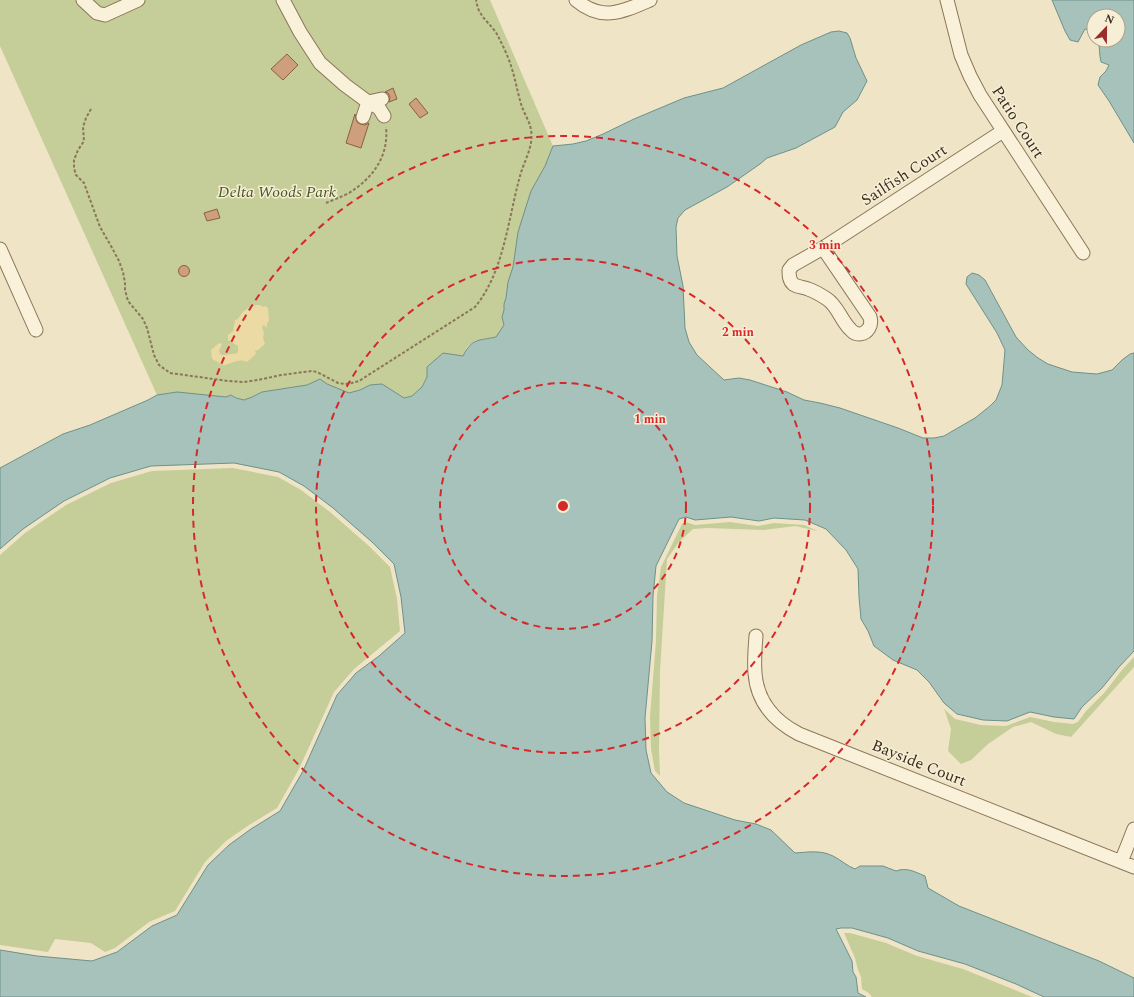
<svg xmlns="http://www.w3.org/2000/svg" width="1134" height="997" viewBox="0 0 1134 997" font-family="Spectral,serif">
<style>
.green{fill:#c5cd99}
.sand{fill:#ebdaa3}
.water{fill:#a7c2bb;stroke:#6d9189}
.building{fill:#cda07b;stroke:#8a6041}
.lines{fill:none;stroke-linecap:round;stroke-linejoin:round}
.minor-casing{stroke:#8a765b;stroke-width:15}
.path{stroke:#8a765b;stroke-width:2;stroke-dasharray:3 2;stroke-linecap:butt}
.minor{stroke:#f9f1d9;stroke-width:13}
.ring{fill:none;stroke:#d62828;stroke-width:2;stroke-dasharray:7 5}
.labels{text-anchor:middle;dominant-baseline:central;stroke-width:3;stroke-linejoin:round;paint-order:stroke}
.street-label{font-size:16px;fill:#3a2d1f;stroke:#f6eed5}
.park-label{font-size:16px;font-style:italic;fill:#495726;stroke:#f6eed5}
.centre{fill:#d62828;stroke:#f6eed5;stroke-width:2}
.ring-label{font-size:12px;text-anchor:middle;font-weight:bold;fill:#d62828;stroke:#f6eed5;stroke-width:3;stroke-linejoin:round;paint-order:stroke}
</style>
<rect width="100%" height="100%" fill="#efe4c6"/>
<path class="green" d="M0,0H490L553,146L518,232L513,267L508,282L506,298L504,304V310L502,317L504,325L496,337L475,341L467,347L463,356L427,377L422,387L412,396L404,398L395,393L370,385C364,388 356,394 349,393C341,392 326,384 320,379L307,385L262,392L252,397L244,400L236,398L231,395L226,397L177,392L157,395L0,46Z
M233,468L278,477L301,490L330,512L369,546L390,567L397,599L400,631L354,669L334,692L299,769L277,808L249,825L226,841L205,862L175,911L149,922L115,948L105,952L91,943L55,939L48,952L0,945V555L25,533L66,505L111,483L152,471Z
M686,522L695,525L730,522L758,526L774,523L804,525L818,531L795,526L764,530L708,528L693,529L679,542L667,559L660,671L659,751L660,776L655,771L651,749L650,717L656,641L657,596L661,567L682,524Z
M1134,657V667L1071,737L1056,734L1031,722L1013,727L988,744L971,760L961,764L948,751L951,729L945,711L943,708L955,719L981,725L1006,726L1030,717L1054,722L1073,724L1078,722L1086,711L1105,692L1122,670Z
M844,933H850L886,943L917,956L963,969L1032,997H872L869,993L862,989L861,977L858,970L855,958Z"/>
<path class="sand" d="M256,305H260L263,307L265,306L268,308L269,321L267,323V328L264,325L262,327L264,333L263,338L265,344L258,350L255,351L256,354L247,362C239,358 233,363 224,365L212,359L211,350L219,343L222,344L219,351L220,354C226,357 229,353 235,354L238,352V346L228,340V335L233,331L235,320L238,319C242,311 248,307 256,305Z"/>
<path class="water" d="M1052,0H1134V143L1109,101L1098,85L1100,77L1106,71L1109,65L1101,62C1099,54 1100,47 1098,40H1118V16H1094V32L1092,30L1085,29L1078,42L1070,40L1065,31Z
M839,31L847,33L850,38L856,58L867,81L857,100L843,112L835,127L796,148L767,158L760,164L727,187L685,210L678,218L676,227L677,256L683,286L685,328L689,342L697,355L724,380L739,378L750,380L787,392L804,400L820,403L840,408L898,428L923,438H934L944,436L975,418L990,406L996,400L1002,385L1005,350L997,333L966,284L967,277L972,273L979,275L985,280L1016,337L1028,350L1038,358L1048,364L1072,372L1097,374L1112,370L1122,360L1130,354L1134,353V651L1119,667L1102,688L1082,707L1074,719L1054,717L1030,712L1007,721L983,720L957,714L944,703L929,682L917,670L893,660L874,646L868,631L861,619L859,597L858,569L846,550L826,529L805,520L774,518L759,521L731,517L695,520L686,517L679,519L656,566L653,596L652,641L645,718L646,750L651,773L667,792L684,803L735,820L756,824L771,830L795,853C808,852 821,850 833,856C841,860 847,866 855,869L860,866H883L896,871C907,867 915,872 925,876L928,888L959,906L1099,961L1134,978V997H1044L1016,984L965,964L918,951L888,938L852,928H841L836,929L852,961L853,972L856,977L858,993L866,997H0V950L37,956L92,961L117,952L152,926L177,915L208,865L229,845L251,829L280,811L303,771L337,695L356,673L379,656L405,633L401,597L394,564L372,542L333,508L304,486L279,472L234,463L151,466L110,478L64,501L23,529L0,549V468L63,434L90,425L148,400L157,395L177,392L226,397L231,395L236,398L244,400L252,397L262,392L307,385L320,379L327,384L349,393L360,390L370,385L382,384L404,398L412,396L422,387L427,377V367L443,353L463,356C472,338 478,341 496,337L504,325L502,317L504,310V304L506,298L508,282L513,267L518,232L531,191L545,166L553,146L573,144L586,141L603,134L634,119L684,98L723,88L801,45L831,32Z"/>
<path class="building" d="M287,54L298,65L283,80L271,69Z
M393,88L397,99L389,102L390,97L388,93L385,92Z
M416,98L428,113L420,118L409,104Z
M355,114L357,122L360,124L365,125L369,123L361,148L346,143Z
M217,209L220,218L207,221L204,213Z
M178.5 271a5.5 5.5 0 1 1 11 0a5.5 5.5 0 1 1-11 0Z"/>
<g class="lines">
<defs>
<path id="minor" d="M83,0L97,13L105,15L138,0
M283,0L300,32L320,63L345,85L368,102L382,99
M576,0C602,22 622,12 650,0
M947,0L961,55L970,76L980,95L1083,253
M363,117L368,102L379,108L384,116
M823,248L870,317C871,321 871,325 869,328C865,335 856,336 851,330C841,321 838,306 827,299C821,295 814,291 808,289C803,287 797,287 793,284C789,280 789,275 789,270L793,265L823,248L1003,131
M0,249L36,330
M756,636C755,648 754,661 755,673C757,702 774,721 799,734L1134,867
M1121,862L1134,829"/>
</defs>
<use href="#minor" class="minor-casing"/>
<path class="path" d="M91,109L86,118L83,127L84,141L78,150L74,160V168L76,175L84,183L100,227L111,246L119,261L123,272L125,283V290L128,301L143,319L147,328L154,355L159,365L170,373L228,381L244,382L258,380L281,375L312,371L317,372L338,383L345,384L352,383L359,381L475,307C504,272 508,219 520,176C524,161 534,146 531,130C530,122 525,115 522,107C518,95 516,82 512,69C509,58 503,46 498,36C494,28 486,22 481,14C478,10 477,5 476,0
M326,203C333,200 341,197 349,193C373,178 389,156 386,127"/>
<use href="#minor" class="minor"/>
</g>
<g class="ring">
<circle cx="563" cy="506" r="123"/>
<circle cx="563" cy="506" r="247"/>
<circle cx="563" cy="506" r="370"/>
</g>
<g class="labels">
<g class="street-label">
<text transform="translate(1018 122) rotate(57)">Patio Court</text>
<text transform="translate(904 175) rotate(-33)">Sailfish Court</text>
<text transform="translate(919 763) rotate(22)">Bayside Court</text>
</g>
<g class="park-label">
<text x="277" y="192">Delta Woods Park</text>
</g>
</g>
<circle cx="563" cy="506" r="6" class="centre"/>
<g class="ring-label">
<text x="825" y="249">3 min</text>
<text x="738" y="336">2 min</text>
<text x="650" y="423">1 min</text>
</g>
<g transform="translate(1106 28) rotate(22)"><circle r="19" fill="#f6eed5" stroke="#aba18c"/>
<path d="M0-3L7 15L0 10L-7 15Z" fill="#9a2d2b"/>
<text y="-6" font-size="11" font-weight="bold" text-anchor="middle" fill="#3a2d1f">N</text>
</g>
</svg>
